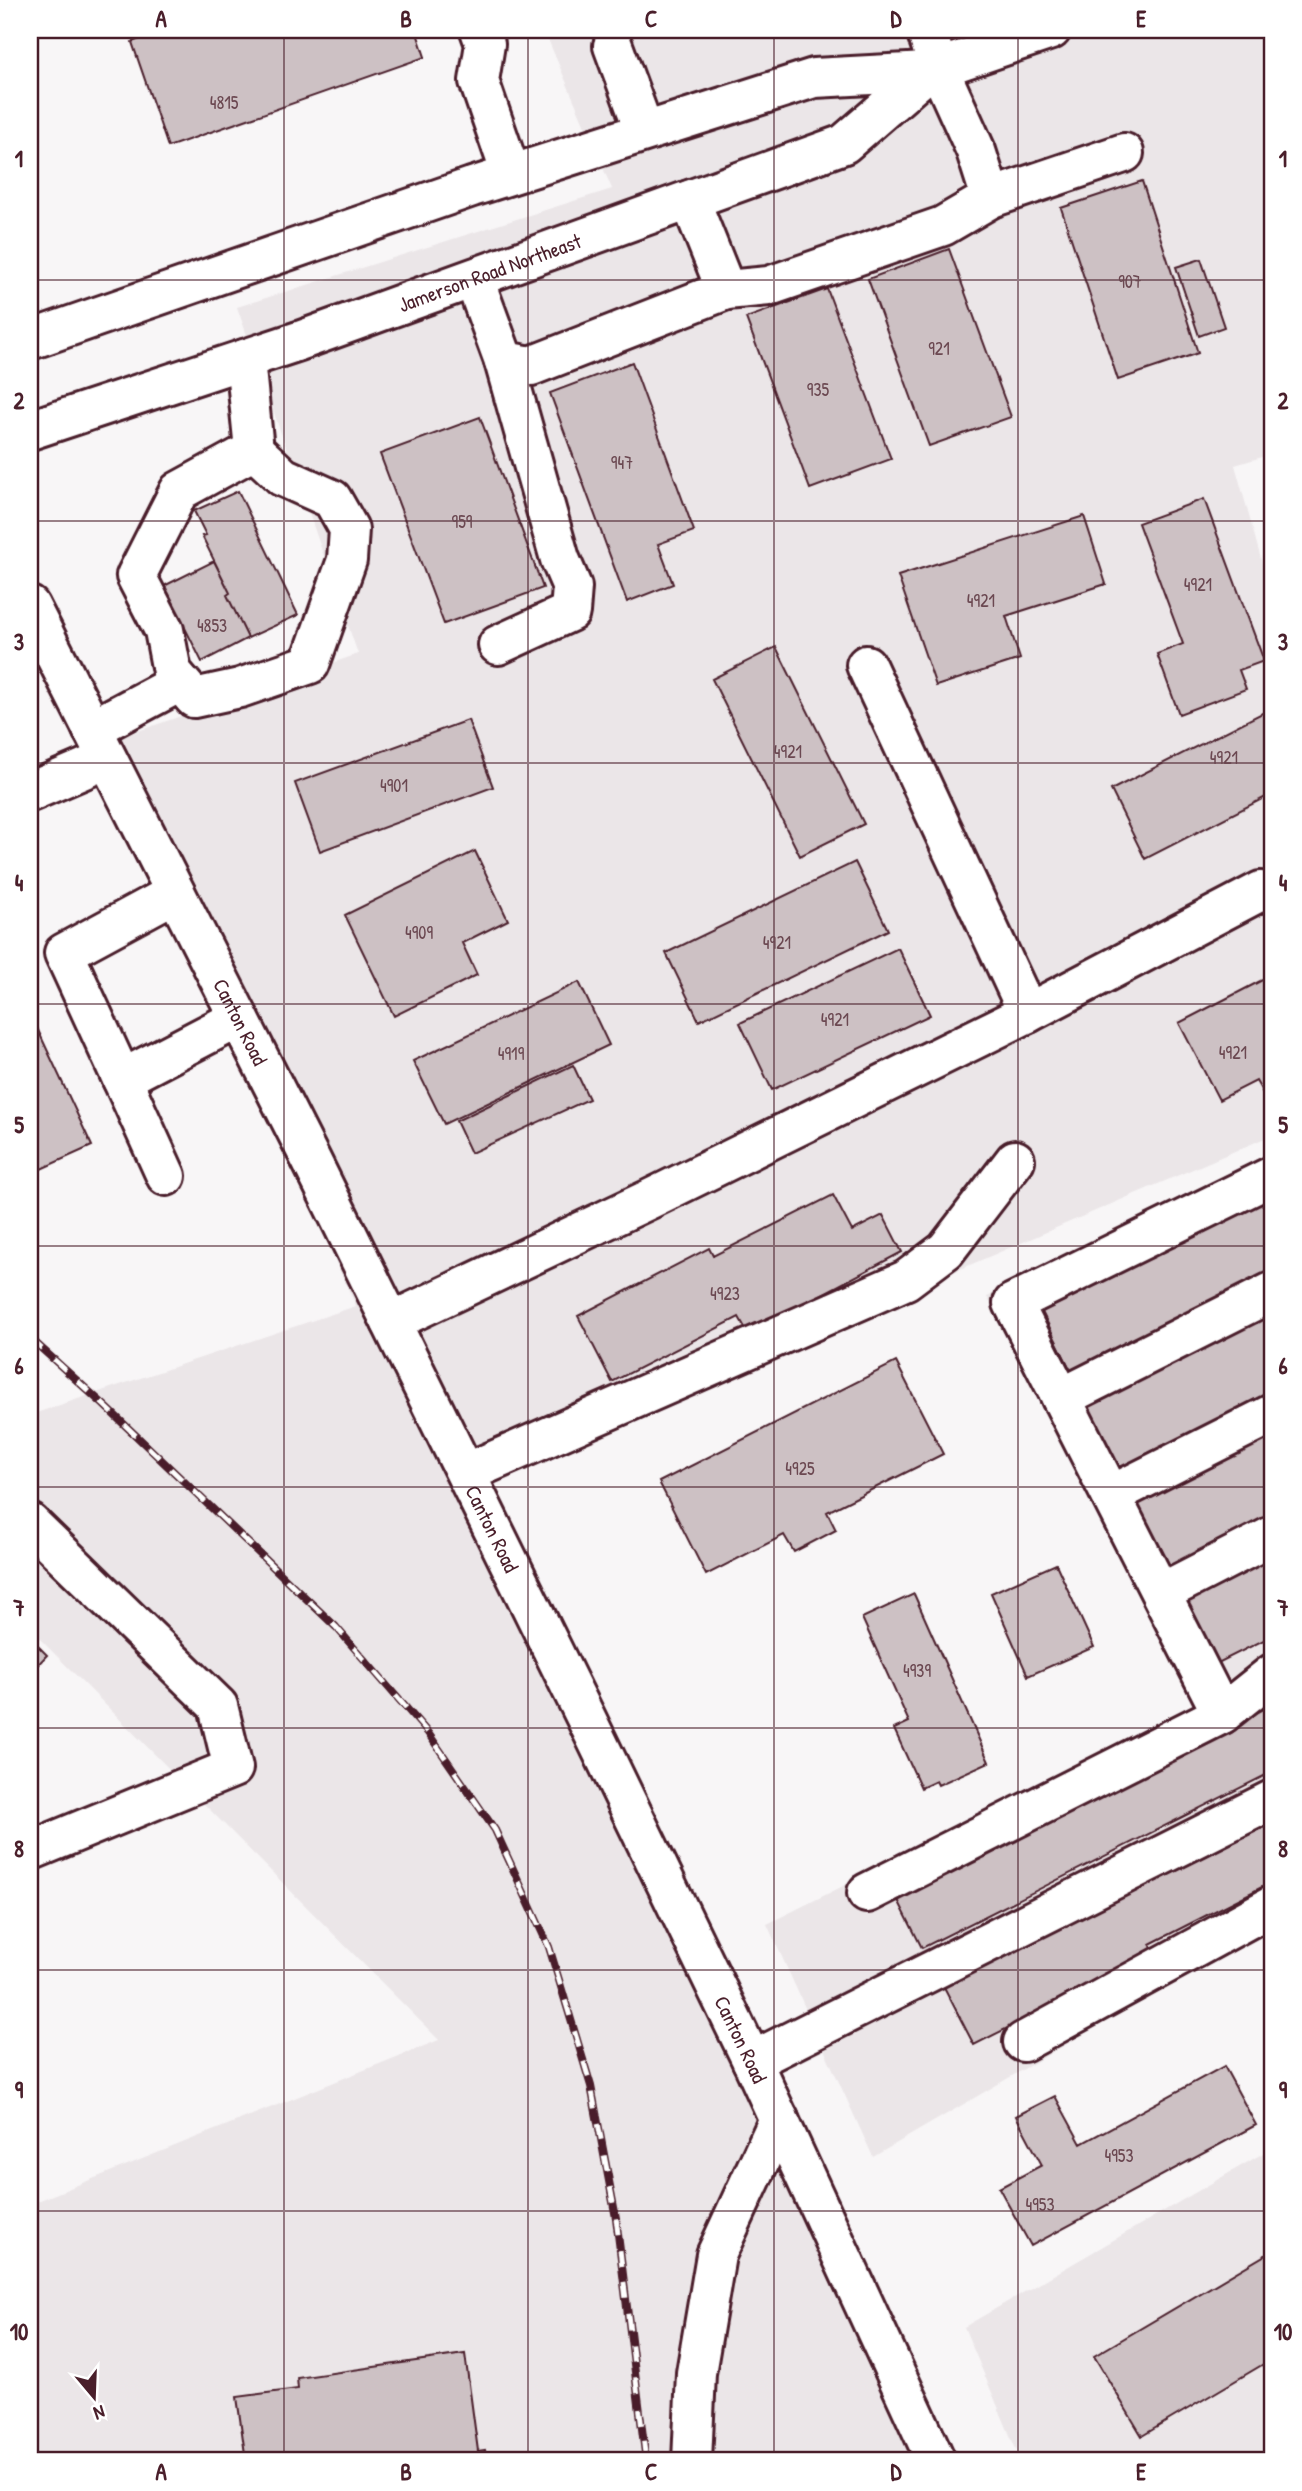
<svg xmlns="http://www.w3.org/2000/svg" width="1302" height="2491" viewBox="0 0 1302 2491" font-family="'Patrick Hand',sans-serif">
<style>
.built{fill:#ebe6e8}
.building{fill:#cdc1c4;stroke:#4a1f2b;stroke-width:2}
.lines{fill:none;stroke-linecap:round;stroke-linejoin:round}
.minor-casing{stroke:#4a1f2b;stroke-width:44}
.major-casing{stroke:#4a1f2b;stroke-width:44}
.minor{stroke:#fff;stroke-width:38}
.major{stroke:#fff;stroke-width:38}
.rail-casing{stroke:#4a1f2b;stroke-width:8}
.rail{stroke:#fff;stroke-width:5;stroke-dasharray:16;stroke-linecap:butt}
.grid{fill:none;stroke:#4a1f2b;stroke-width:2;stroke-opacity:0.55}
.labels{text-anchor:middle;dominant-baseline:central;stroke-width:6;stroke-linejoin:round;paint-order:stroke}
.number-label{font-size:18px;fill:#6b4851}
.street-label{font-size:21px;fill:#4a1f2b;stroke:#fff}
.neatline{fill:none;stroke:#4a1f2b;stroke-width:2.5}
.grid-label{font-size:23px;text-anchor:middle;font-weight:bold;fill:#4a1f2b}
</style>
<rect width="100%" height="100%" fill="#f8f6f7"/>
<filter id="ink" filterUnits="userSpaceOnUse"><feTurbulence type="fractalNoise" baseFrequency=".0143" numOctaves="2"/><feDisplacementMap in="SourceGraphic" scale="14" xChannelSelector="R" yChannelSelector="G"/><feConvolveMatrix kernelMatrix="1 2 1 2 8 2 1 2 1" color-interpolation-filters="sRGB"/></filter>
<g filter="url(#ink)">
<path class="built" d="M544,30H1272V454L1235,465L1272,599V1135L463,1483L928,2461H30V2204L439,2040L30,1629V1415L356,1306L98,745L358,654L237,307L612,189Z
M1272,1158V1924L873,2157L767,1924L1198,1709L987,1297Z
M1272,2148V2461H1021L964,2327Z"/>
<path class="building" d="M146,30H416L425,57L168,147L132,42L148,36Z
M1142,181L1198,353L1118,380L1061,208Z
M949,249L1011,417L929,446L868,279Z
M1201,259L1224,327L1199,336L1176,267Z
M827,289L891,459L810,489L746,318Z
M632,362L694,531L658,544L673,584L627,602L550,393Z
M480,417L543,588L444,624L380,454Z
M238,491L298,615L248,638L227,595L230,593L202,536L206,535L194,511Z
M1204,499L1264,661L1239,670L1246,689L1179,714L1157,654L1183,644L1138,523Z
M1084,516L1106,584L1006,616L1020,659L936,686L898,576Z
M214,561L230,593L227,595L248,638L202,662L164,586Z
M776,647L864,824L800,856L712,679Z
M1266,711L1272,724V794L1145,859L1111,790Z
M468,720L493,787L320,851L295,783Z
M475,851L508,920L462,943L477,975L394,1016L345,915Z
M855,862L888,930L699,1021L666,953Z
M898,948L930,1015L772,1090L740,1023Z
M1272,975V1109L1256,1081L1219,1100L1179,1023Z
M579,982L609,1045L444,1124L413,1061Z
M30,1013L92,1146L30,1174Z
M573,1065L589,1099L471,1153L456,1121Z
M833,1195L852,1231L883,1215L902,1252L748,1333L739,1317L612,1382L578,1316L709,1248L713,1256Z
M1272,1195V1275L1073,1375L1041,1310Z
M1272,1313V1393L1114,1472L1082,1409Z
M896,1362L943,1454L827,1512L836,1530L794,1552L784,1535L706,1575L659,1482Z
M1272,1434V1515L1163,1570L1131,1505Z
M1272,1558V1636L1214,1665L1182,1604Z
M1056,1564L1094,1647L1028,1676L991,1593Z
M914,1594L989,1762L938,1785L936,1781L921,1788L894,1729L909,1722L862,1618Z
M30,1638L47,1655L30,1673Z
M1272,1705V1772L922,1948L895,1894Z
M1272,1823V1882L1150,1944L1155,1953L974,2045L944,1987Z
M1224,2066L1256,2125L1031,2246L999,2188L1042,2165L1016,2116L1055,2096L1081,2144Z
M1272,2251V2359L1142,2436L1094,2356Z
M465,2354L478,2451L485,2450L487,2461H246L237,2397L298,2389L297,2378Z"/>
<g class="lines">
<defs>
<g id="minor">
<path d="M480,30L485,44L479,81L511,174"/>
<path d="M613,46L644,130"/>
<path d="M991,198L1124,153"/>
<path d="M690,200L726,290L769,286L943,226L991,198L976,151L939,69L926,30"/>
<path d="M474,279L504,361L531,366L726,290"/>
<path d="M30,340L472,187L814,78L927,72L1051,30"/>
<path d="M245,359L254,450L283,477L332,499L349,529L347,560L310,664L240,688L194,698L172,672L164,630L136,576L179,491L254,450"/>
<path id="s1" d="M30,430L299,341L844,144L927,72"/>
<path d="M498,645L570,612L572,587L560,559L504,361"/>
<path d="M866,665L1028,1013"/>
<path d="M92,729L180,682"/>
<path d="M30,792L107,759"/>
<path d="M122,1079L64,953L175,893"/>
<path d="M166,1176L122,1079L239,1018"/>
<path d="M391,1322L650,1199L1028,1013L1261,891"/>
<path d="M1061,1398L1272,1292"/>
<path d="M466,1473L906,1280L946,1250L1015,1160"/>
<path d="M1111,1495L1272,1414"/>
<path d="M30,1523L218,1706L233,1768L30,1851"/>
<path d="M1161,1593L1272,1536"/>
<path d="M1222,1714L1272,1674"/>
<path d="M867,1893L1222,1714L1013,1303L1272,1176"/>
<path d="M1023,2042L1272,1906"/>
<path d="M752,2061L1272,1800"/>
<path d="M692,2461L696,2373L716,2255L779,2119"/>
</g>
<g id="major">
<path id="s2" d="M30,606L311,1160L587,1720L752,2061L936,2461"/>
</g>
</defs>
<use href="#minor" class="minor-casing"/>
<use href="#major" class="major-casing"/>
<use href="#minor" class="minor"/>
<use href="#major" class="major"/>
<defs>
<path id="rail" d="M30,1338L104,1405L336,1627L428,1733L495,1830L549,1947L591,2086L616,2218L646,2461"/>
</defs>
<use href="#rail" class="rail-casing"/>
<use href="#rail" class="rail"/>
</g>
</g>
<path class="grid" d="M284,30V2461M528,30V2461M774,30V2461M1018,30V2461M30,280H1272M30,521H1272M30,763H1272M30,1004H1272M30,1246H1272M30,1487H1272M30,1728H1272M30,1970H1272M30,2211H1272"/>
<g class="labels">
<g class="number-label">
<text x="224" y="102">4815</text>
<text x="1130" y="281">907</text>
<text x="939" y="348">921</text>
<text x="818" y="389">935</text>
<text x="622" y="462">947</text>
<text x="462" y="521">959</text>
<text x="1198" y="584">4921</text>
<text x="981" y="600">4921</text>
<text x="212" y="625">4853</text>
<text x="788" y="751">4921</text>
<text x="1224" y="757">4921</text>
<text x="394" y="785">4901</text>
<text x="419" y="932">4909</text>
<text x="777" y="942">4921</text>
<text x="835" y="1019">4921</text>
<text x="1233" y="1052">4921</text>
<text x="511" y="1053">4919</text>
<text x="725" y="1293">4923</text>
<text x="800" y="1468">4925</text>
<text x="917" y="1670">4939</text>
<text x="1119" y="2155">4953</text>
<text x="1040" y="2204">4953</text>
</g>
<g class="street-label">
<text stroke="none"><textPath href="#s1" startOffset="486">Jamerson Road Northeast</textPath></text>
<text stroke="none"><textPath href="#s2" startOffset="466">Canton Road</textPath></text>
<text stroke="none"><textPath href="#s2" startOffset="1032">Canton Road</textPath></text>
<text stroke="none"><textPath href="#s2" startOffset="1600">Canton Road</textPath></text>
</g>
</g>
<rect width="1302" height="2491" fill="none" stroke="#fff" stroke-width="77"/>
<g transform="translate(94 2397) rotate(161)" stroke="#ffffff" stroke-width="5" paint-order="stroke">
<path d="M0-5L12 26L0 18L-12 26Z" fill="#4a1f2b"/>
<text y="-10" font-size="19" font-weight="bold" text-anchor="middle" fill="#4a1f2b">N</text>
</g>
<rect x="38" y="38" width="1226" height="2414" class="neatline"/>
<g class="grid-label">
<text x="161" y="27">A</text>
<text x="406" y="27">B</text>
<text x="651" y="27">C</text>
<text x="896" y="27">D</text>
<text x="1141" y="27">E</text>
<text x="19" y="167">1</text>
<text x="1283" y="167">1</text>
<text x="19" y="409">2</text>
<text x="1283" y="409">2</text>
<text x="19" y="650">3</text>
<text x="1283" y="650">3</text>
<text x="19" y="891">4</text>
<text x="1283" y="891">4</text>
<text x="19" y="1133">5</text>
<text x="1283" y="1133">5</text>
<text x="19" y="1374">6</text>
<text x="1283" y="1374">6</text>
<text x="19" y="1616">7</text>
<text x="1283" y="1616">7</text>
<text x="19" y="1857">8</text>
<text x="1283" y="1857">8</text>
<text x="19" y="2098">9</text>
<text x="1283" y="2098">9</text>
<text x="19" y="2340">10</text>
<text x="1283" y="2340">10</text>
<text x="161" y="2480">A</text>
<text x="406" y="2480">B</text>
<text x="651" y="2480">C</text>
<text x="896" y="2480">D</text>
<text x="1141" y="2480">E</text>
</g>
</svg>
